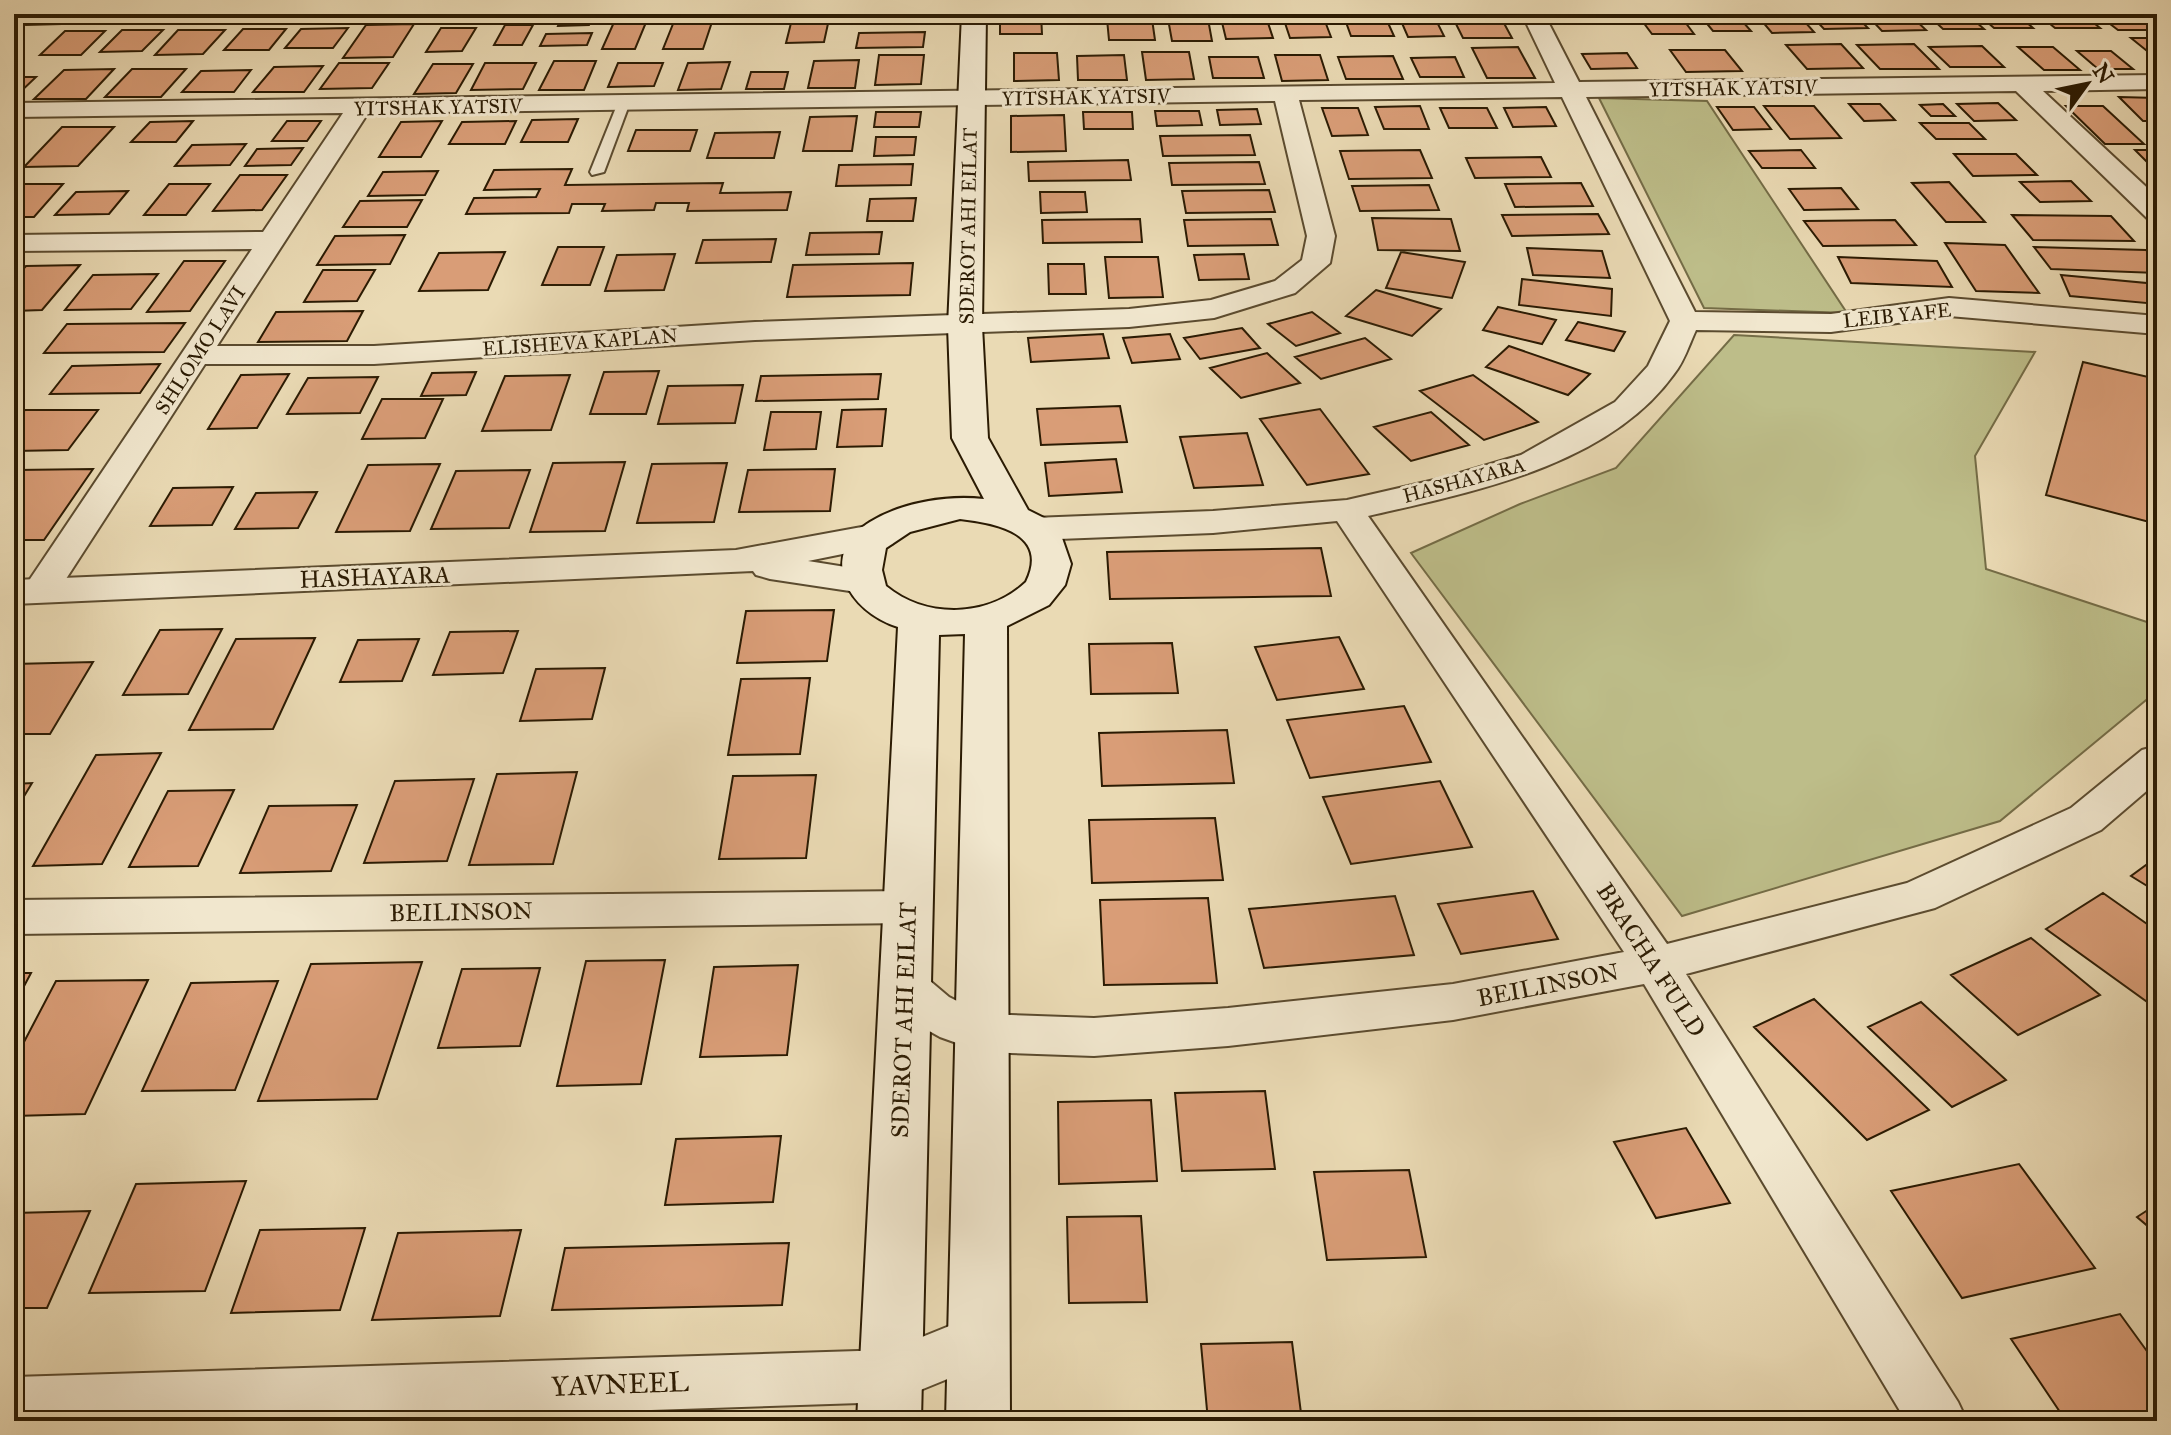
<svg xmlns="http://www.w3.org/2000/svg" width="2171" height="1435" viewBox="0 0 2171 1435" font-family="'IM FELL Great Primer',serif">
<style>
.green{fill:#bdbd89;stroke:#746c46;stroke-width:2}
.building{fill:#d99d77;stroke:#2b1b03;stroke-width:2}
.lines{fill:none;stroke-linecap:round;stroke-linejoin:round}
.service-casing{stroke:#5b4b2f;stroke-width:4}
.minor-casing{stroke:#5b4b2f;stroke-width:4}
.tertiary-casing{stroke:#5b4b2f;stroke-width:4}
.secondary-casing{stroke:#2b1b03;stroke-width:4}
.service{fill:#f1e7ce;fill-rule:evenodd}
.minor{fill:#f1e7ce;fill-rule:evenodd}
.tertiary{fill:#f1e7ce;fill-rule:evenodd}
.secondary{fill:#f1e7ce;fill-rule:evenodd}
.labels{text-anchor:middle;dominant-baseline:central;stroke-width:6;stroke-linejoin:round;paint-order:stroke}
.far-street-label{font-size:20px;fill:#2b1b03;stroke:#f1e7ce}
.street-label{font-size:24px;fill:#2b1b03;stroke:#f1e7ce}
.near-street-label{font-size:28px;fill:#2b1b03;stroke:#f1e7ce}
</style>
<rect width="100%" height="100%" fill="#eadab4"/>
<filter id="stains"><feTurbulence type="fractalNoise" baseFrequency=".0025" numOctaves="4"/><feColorMatrix values="0 0 0 0 .2 0 0 0 0 .09 0 0 0 0 .02 0 0 0 .5 -.17"/></filter>
<radialGradient id="worn" r=".72"><stop offset=".6" stop-color="#630" stop-opacity="0"/><stop offset="1" stop-color="#630" stop-opacity=".3"/></radialGradient>
<path class="green" d="M1599,98L1707,101L1847,313L1704,308Z
M1734,335L2035,352L1975,456L1986,569L2156,625L2157,691L2000,821L1682,916L1411,553L1520,504L1616,468Z"/>
<path class="building" d="M39,14H73L62,24L27,25Z
M89,14H132L126,19L83,20Z
M144,14H187L180,21L136,22Z
M200,14H247L242,20H194Z
M268,14H306L302,19H264Z
M318,14H363L361,17L315,18Z
M563,14H595L589,25L558,26Z
M1000,14H1041L1042,34H1000Z
M1220,14H1265L1273,38L1226,39Z
M1343,14H1384L1394,36H1351Z
M1398,14H1433L1444,36L1408,37Z
M1451,14H1499L1512,38H1463Z
M1637,14H1679L1694,34H1652Z
M1699,14H1736L1751,31H1713Z
M1756,14H1798L1814,32L1772,33Z
M1810,14H1854L1868,28L1824,29Z
M1866,14H1909L1926,30L1882,31Z
M1927,14H1967L1984,29H1943Z
M1978,14H2017L2033,28H1994Z
M2038,14H2083L2100,28H2055Z
M2097,14H2136L2156,30H2118Z
M1323,16L1331,37L1290,38L1283,17Z
M675,19H713L703,49H663Z
M792,19H829L824,42L786,43Z
M1107,19H1152L1155,40H1109Z
M1168,19H1208L1212,41H1172Z
M615,20H647L635,49H602Z
M414,24L393,57L343,58L366,25Z
M505,25H533L522,45H494Z
M348,28L333,48H285L301,29Z
M441,28H476L462,51L426,52Z
M243,29H286L269,50H224Z
M122,30H163L142,51L100,52Z
M178,30H225L203,54L155,55Z
M65,31H105L81,55H40Z
M925,32L923,47L856,48L859,33Z
M592,33L587,45L540,46L546,34Z
M2131,38H2157V59Z
M1841,44L1863,68L1807,69L1786,45Z
M1914,44L1939,69H1880L1857,45Z
M1982,46L2004,67H1950L1929,47Z
M1518,47L1535,78H1487L1472,48Z
M2018,47H2053L2080,70H2044Z
M1670,50H1725L1742,71L1686,72Z
M2077,51H2111L2133,69H2098Z
M1142,52H1189L1194,79L1146,80Z
M1014,53H1057L1059,80L1014,81Z
M1627,53L1637,68L1591,69L1582,54Z
M879,55H924L921,84L875,85Z
M1124,55L1127,80H1078L1077,56Z
M1275,55H1320L1328,80L1282,81Z
M1393,56L1403,79H1346L1338,57Z
M1209,57H1258L1264,78H1213Z
M1455,57L1464,77H1420L1411,58Z
M859,60L855,88H808L814,61Z
M554,61H596L584,90H539Z
M730,62L721,89L678,90L688,63Z
M339,63H389L372,88L320,89Z
M485,63H536L523,89L471,90Z
M618,63H663L654,86L608,87Z
M433,64H473L456,93L414,94Z
M323,66L304,92H253L274,67Z
M114,69L86,99H34L64,70Z
M132,69H186L161,97H105Z
M251,70L234,92H182L201,71Z
M751,72H788L784,89H746Z
M14,77H36L14,98Z
M2119,97L2157,98V121H2143Z
M1998,103L2016,120L1974,121L1957,104Z
M1849,104H1880L1895,120L1864,121Z
M1943,104L1955,116H1931L1920,105Z
M1420,106L1429,129H1384L1375,107Z
M1764,106H1814L1841,138L1790,139Z
M2066,106H2103L2144,144H2105Z
M1546,107L1556,126L1513,127L1504,108Z
M1717,107H1754L1771,129L1733,130Z
M1322,108H1358L1368,135L1332,136Z
M1440,108H1487L1497,128H1449Z
M1257,109L1261,124L1220,125L1217,110Z
M1155,111H1199L1202,125L1157,126Z
M876,112H921L919,127H874Z
M1083,112H1132L1133,129H1084Z
M1064,115L1066,151L1011,152V116Z
M857,116L852,151H803L810,117Z
M578,119L568,142H521L532,120Z
M193,121L176,142H131L150,122Z
M287,121H321L307,141H272Z
M442,121L421,157H379L401,122Z
M516,121L505,144H449L462,122Z
M1920,123H1969L1985,139H1936Z
M62,127H114L78,166L24,167Z
M636,130H697L690,151H628Z
M780,132L774,158H707L715,133Z
M1250,135L1255,155L1163,156L1160,136Z
M876,137H916L914,155L874,156Z
M246,144L230,165L175,166L192,145Z
M303,148L291,165L245,166L257,149Z
M1420,150L1432,178L1349,179L1340,151Z
M1801,150L1815,168H1762L1749,151Z
M2135,150H2157V171H2156Z
M1954,154H2016L2037,175L1973,176Z
M1541,157L1551,177L1475,178L1466,158Z
M1128,160L1131,180L1029,181L1028,162Z
M1259,162L1265,184L1172,185L1169,163Z
M913,164L911,185L836,186L839,165Z
M572,169L565,185L723,183L720,193L791,192L787,210L687,211L689,203H656L654,210L602,211L605,204H572L569,213L466,214L474,198L536,197L540,189L484,190L494,170Z
M438,171L425,195L368,196L383,172Z
M240,175H287L262,210L213,211Z
M2071,181L2091,201L2040,202L2020,182Z
M1949,182L1985,222H1946L1912,183Z
M1581,183L1593,206L1515,207L1505,184Z
M14,184H63L34,217H14Z
M169,184H210L186,215H144Z
M1429,185L1439,210L1360,211L1352,186Z
M1841,188L1858,209L1804,210L1789,189Z
M1269,190L1275,212L1186,213L1182,191Z
M128,191L109,214L55,215L76,192Z
M1040,192H1085L1087,212L1041,213Z
M916,198L913,221H867L870,199Z
M422,200L407,227H343L360,201Z
M1598,214L1609,234L1512,236L1502,215Z
M2012,215L2111,216L2134,241L2033,240Z
M1372,218L1451,219L1460,251L1378,250Z
M1140,219L1142,242L1043,243L1042,220Z
M1271,219L1278,245L1188,246L1184,220Z
M1895,220L1916,245L1823,246L1804,221Z
M882,232L879,254L806,255L810,233Z
M405,235L390,264L317,265L335,236Z
M776,239L771,262L696,263L703,240Z
M1945,243L2005,245L2039,293L1976,291Z
M558,247H604L590,285H542Z
M2034,247L2146,250L2157,264V273L2051,269Z
M1527,248L1602,251L1610,278L1533,275Z
M505,252L488,290L419,291L439,253Z
M1401,252L1465,262L1452,298L1386,288Z
M675,254L664,290L605,291L617,255Z
M1244,254L1249,279L1199,280L1194,255Z
M1105,257H1158L1163,297L1109,298Z
M1838,257L1937,261L1952,287L1851,283Z
M184,261H225L190,311L147,312Z
M913,263L910,295L787,297L793,265Z
M1048,264H1084L1086,294H1049Z
M80,265L42,310L14,311V279L26,266Z
M323,270H375L357,301L304,302Z
M158,274L131,309L65,310L93,275Z
M2061,275L2157,284V304L2070,296Z
M1522,279L1612,289L1611,316L1519,305Z
M1376,290L1441,309L1412,336L1346,316Z
M1498,307L1556,320L1542,344L1483,330Z
M363,311L347,341L258,342L276,312Z
M1312,312L1340,333L1296,346L1268,324Z
M1578,322L1625,332L1614,351L1566,340Z
M185,323L164,352L44,353L67,324Z
M1242,328L1260,348L1200,359L1184,338Z
M1103,334L1109,358L1031,362L1028,338Z
M1170,334L1180,359L1132,363L1123,338Z
M1365,338L1391,359L1321,379L1295,357Z
M1509,346L1590,374L1568,395L1486,367Z
M1267,353L1300,383L1241,398L1210,368Z
M2083,362L2157,379V524L2046,495Z
M160,364L140,393L50,394L72,366Z
M659,371L646,414H590L604,372Z
M476,372L466,395L421,396L432,373Z
M289,374L257,428L208,429L241,375Z
M881,374L878,399L756,401L761,376Z
M570,375L551,430L482,431L505,376Z
M1473,375L1538,422L1484,440L1420,391Z
M378,377L360,413L287,414L308,378Z
M743,385L735,423L658,424L668,386Z
M382,399H443L425,438L362,439Z
M1120,406L1127,442L1041,445L1037,409Z
M886,409L882,446L837,447L842,410Z
M1320,409L1369,474L1307,485L1260,419Z
M25,410H98L68,450L14,451V424Z
M771,412H821L816,449L764,450Z
M1431,412L1469,445L1411,461L1374,427Z
M1247,433L1263,485L1194,488L1180,437Z
M1116,459L1122,492L1049,496L1045,463Z
M625,462L605,531L530,532L553,463Z
M727,463L714,522L637,523L652,464Z
M440,464L410,531L336,532L368,465Z
M93,469L44,540H14V474L17,470Z
M835,469L830,511L739,512L748,470Z
M530,470L509,528L431,529L456,471Z
M233,487L212,525L150,526L173,488Z
M317,492L298,528L235,529L256,493Z
M1321,548L1331,596L1110,599L1107,552Z
M834,610L827,661L737,663L746,611Z
M222,629L188,694L123,695L160,630Z
M518,631L503,673L433,675L450,632Z
M1339,637L1364,689L1277,700L1255,647Z
M315,638L273,729L189,730L236,639Z
M419,639L402,681L340,682L358,640Z
M1172,643L1178,693L1091,694L1089,644Z
M93,662L50,734H14V664Z
M605,668L592,719L520,721L536,669Z
M810,678L800,754L728,755L741,679Z
M1404,706L1431,762L1310,778L1287,720Z
M1227,730L1234,783L1102,786L1099,733Z
M161,753L102,864L33,866L96,755Z
M577,772L553,864L469,865L497,774Z
M816,775L806,858L719,859L733,776Z
M474,779L447,861L364,863L395,781Z
M1440,781L1472,847L1351,864L1323,797Z
M32,783L14,813V784Z
M234,790L198,866L129,867L168,791Z
M357,805L331,871L240,873L269,806Z
M1215,818L1223,880L1092,883L1089,820Z
M2157,857V892L2131,876Z
M1533,891L1558,939L1461,954L1438,904Z
M2103,893L2157,931V1009L2046,929Z
M1395,896L1414,955L1264,968L1249,909Z
M1208,898L1217,983L1104,985L1100,900Z
M2031,938L2100,995L2018,1035L1951,975Z
M665,960L641,1084L557,1086L586,961Z
M422,962L377,1099L258,1101L311,964Z
M798,965L787,1055L700,1057L714,967Z
M540,968L520,1046L438,1048L462,969Z
M14,973H31L14,1005Z
M148,980L85,1114L14,1116V1061L56,981Z
M278,981L235,1090L142,1091L191,983Z
M1814,999L1929,1110L1867,1140L1754,1027Z
M1921,1002L2006,1080L1952,1107L1868,1027Z
M1265,1091L1275,1169L1182,1171L1175,1093Z
M1151,1100L1157,1181L1059,1184L1058,1102Z
M1686,1128L1730,1203L1656,1218L1614,1142Z
M781,1136L773,1202L665,1205L676,1139Z
M2019,1164L2095,1268L1962,1298L1891,1191Z
M1409,1170L1426,1257L1327,1260L1314,1172Z
M246,1181L205,1291L89,1293L136,1184Z
M2157,1204V1234L2137,1217Z
M90,1211L47,1308H14V1213Z
M1141,1216L1147,1302L1069,1303L1067,1217Z
M365,1228L340,1310L231,1313L260,1230Z
M521,1230L500,1316L372,1320L398,1233Z
M789,1243L782,1305L552,1310L565,1248Z
M2120,1314L2157,1365V1419L2066,1421L2011,1339Z
M1292,1342L1302,1421H1208L1201,1344Z"/>
<g class="lines">
<defs>
<path id="service" d="M623,101L629,105L604,172L592,175L590,172L617,105Z"/>
<path id="minor" d="M1522,14H1544L1579,82L2157,75V89L2043,91L2157,197V220L2147,218L2016,91L1586,97L1695,312L1831,314L1949,298L2157,316V334L1949,316L1831,332L1696,330C1689,345 1684,362 1674,374C1608,466 1472,492 1368,516L1667,944L1907,883L2071,808L2142,750L2157,746V782L2101,830L1935,908L1686,974L1958,1402L1967,1421H1906L1644,984L1453,1020L1228,1046L1094,1056L982,1052L940,1037L915,1023L889,1001L883,988L889,975L906,970L923,975L949,997L983,1014L1094,1018L1228,1008L1453,984L1624,952L1337,521L1213,533L1033,540L1021,536L1015,529L1021,522L1033,518L1213,511L1347,500L1443,478L1521,455L1615,402L1648,366L1670,321L1562,97L1299,100L1335,236L1330,263L1295,293L1214,318L1129,327L755,340L374,364H205L53,599L40,602L27,599L22,591L252,249L14,251V235L263,232L343,113L14,117V103L1555,83ZM1275,101L1307,236L1302,260L1275,281L1211,300L1129,309L755,322L374,346H217L368,113Z
M908,891L924,895L930,907L924,919L908,923L14,934V900Z
M979,1314L999,1322L1007,1340L999,1358L891,1402L322,1421H14V1377L890,1350Z"/>
<path id="tertiary" d="M878,524L892,528L897,536L892,544L808,561L877,572L883,581L877,590L863,593L770,579L756,575L753,571L14,604V580L736,550Z"/>
<path id="secondary" d="M962,14H986L982,326L988,438L1028,510L1048,520L1062,538L1071,564L1065,585L1049,605L1007,626L1010,1421H946L965,634L939,635L921,1421H857L898,627C849,612 816,556 870,522C902,502 948,495 984,499L952,438L948,326ZM960,519C995,523 1050,533 1026,582C988,618 926,619 886,586L882,570L886,548L910,532Z"/>
</defs>
<use href="#service" class="service-casing"/>
<use href="#minor" class="minor-casing"/>
<use href="#tertiary" class="tertiary-casing"/>
<use href="#secondary" class="secondary-casing"/>
<use href="#service" class="service"/>
<use href="#minor" class="minor"/>
<use href="#tertiary" class="tertiary"/>
<use href="#secondary" class="secondary"/>
</g>
<g class="labels">
<g class="far-street-label">
<text transform="translate(1733 88) rotate(-1)">YITSHAK YATSIV</text>
<text transform="translate(1086 97) rotate(-1)">YITSHAK YATSIV</text>
<text transform="translate(438 107) rotate(-1)">YITSHAK YATSIV</text>
<text transform="translate(968 226) rotate(-89)">SDEROT AHI EILAT</text>
<text transform="translate(1897 315) rotate(-6)">LEIB YAFE</text>
<text transform="translate(580 342) rotate(-4)">ELISHEVA KAPLAN</text>
<text transform="translate(200 350) rotate(-57)">SHLOMO LAVI</text>
<text transform="translate(1464 480) rotate(-15)">HASHAYARA</text>
</g>
<g class="street-label">
<text transform="translate(375 577) rotate(-2)">HASHAYARA</text>
<text transform="translate(461 912) rotate(-1)">BEILINSON</text>
<text transform="translate(1651 960) rotate(57)">BRACHA FULD</text>
<text transform="translate(1548 985) rotate(-11)">BEILINSON</text>
<text transform="translate(904 1020) rotate(-88)">SDEROT AHI EILAT</text>
</g>
<g class="near-street-label">
<text transform="translate(620 1384) rotate(-2)">YAVNEEL</text>
</g>
</g>
<rect width="2171" height="1435" fill="none" stroke="#eadab4" stroke-width="48"/>
<rect x="16" y="16" width="2139" height="1403" fill="none" stroke="#2b1b03" stroke-width="4"/>
<rect x="24" y="24" width="2123" height="1387" fill="none" stroke="#2b1b03" stroke-width="2"/>
<g transform="translate(2087 84) rotate(57)" stroke="#f1e7ce" stroke-width="6" paint-order="stroke">
<path d="M0-6L14 30L0 20L-14 30Z" fill="#2b1b03"/>
<text y="-12" font-size="22" font-weight="bold" text-anchor="middle" fill="#2b1b03">N</text>
</g>
<rect width="100%" height="100%" filter="url(#stains)"/>
<rect width="100%" height="100%" fill="url(#worn)"/>
</svg>
